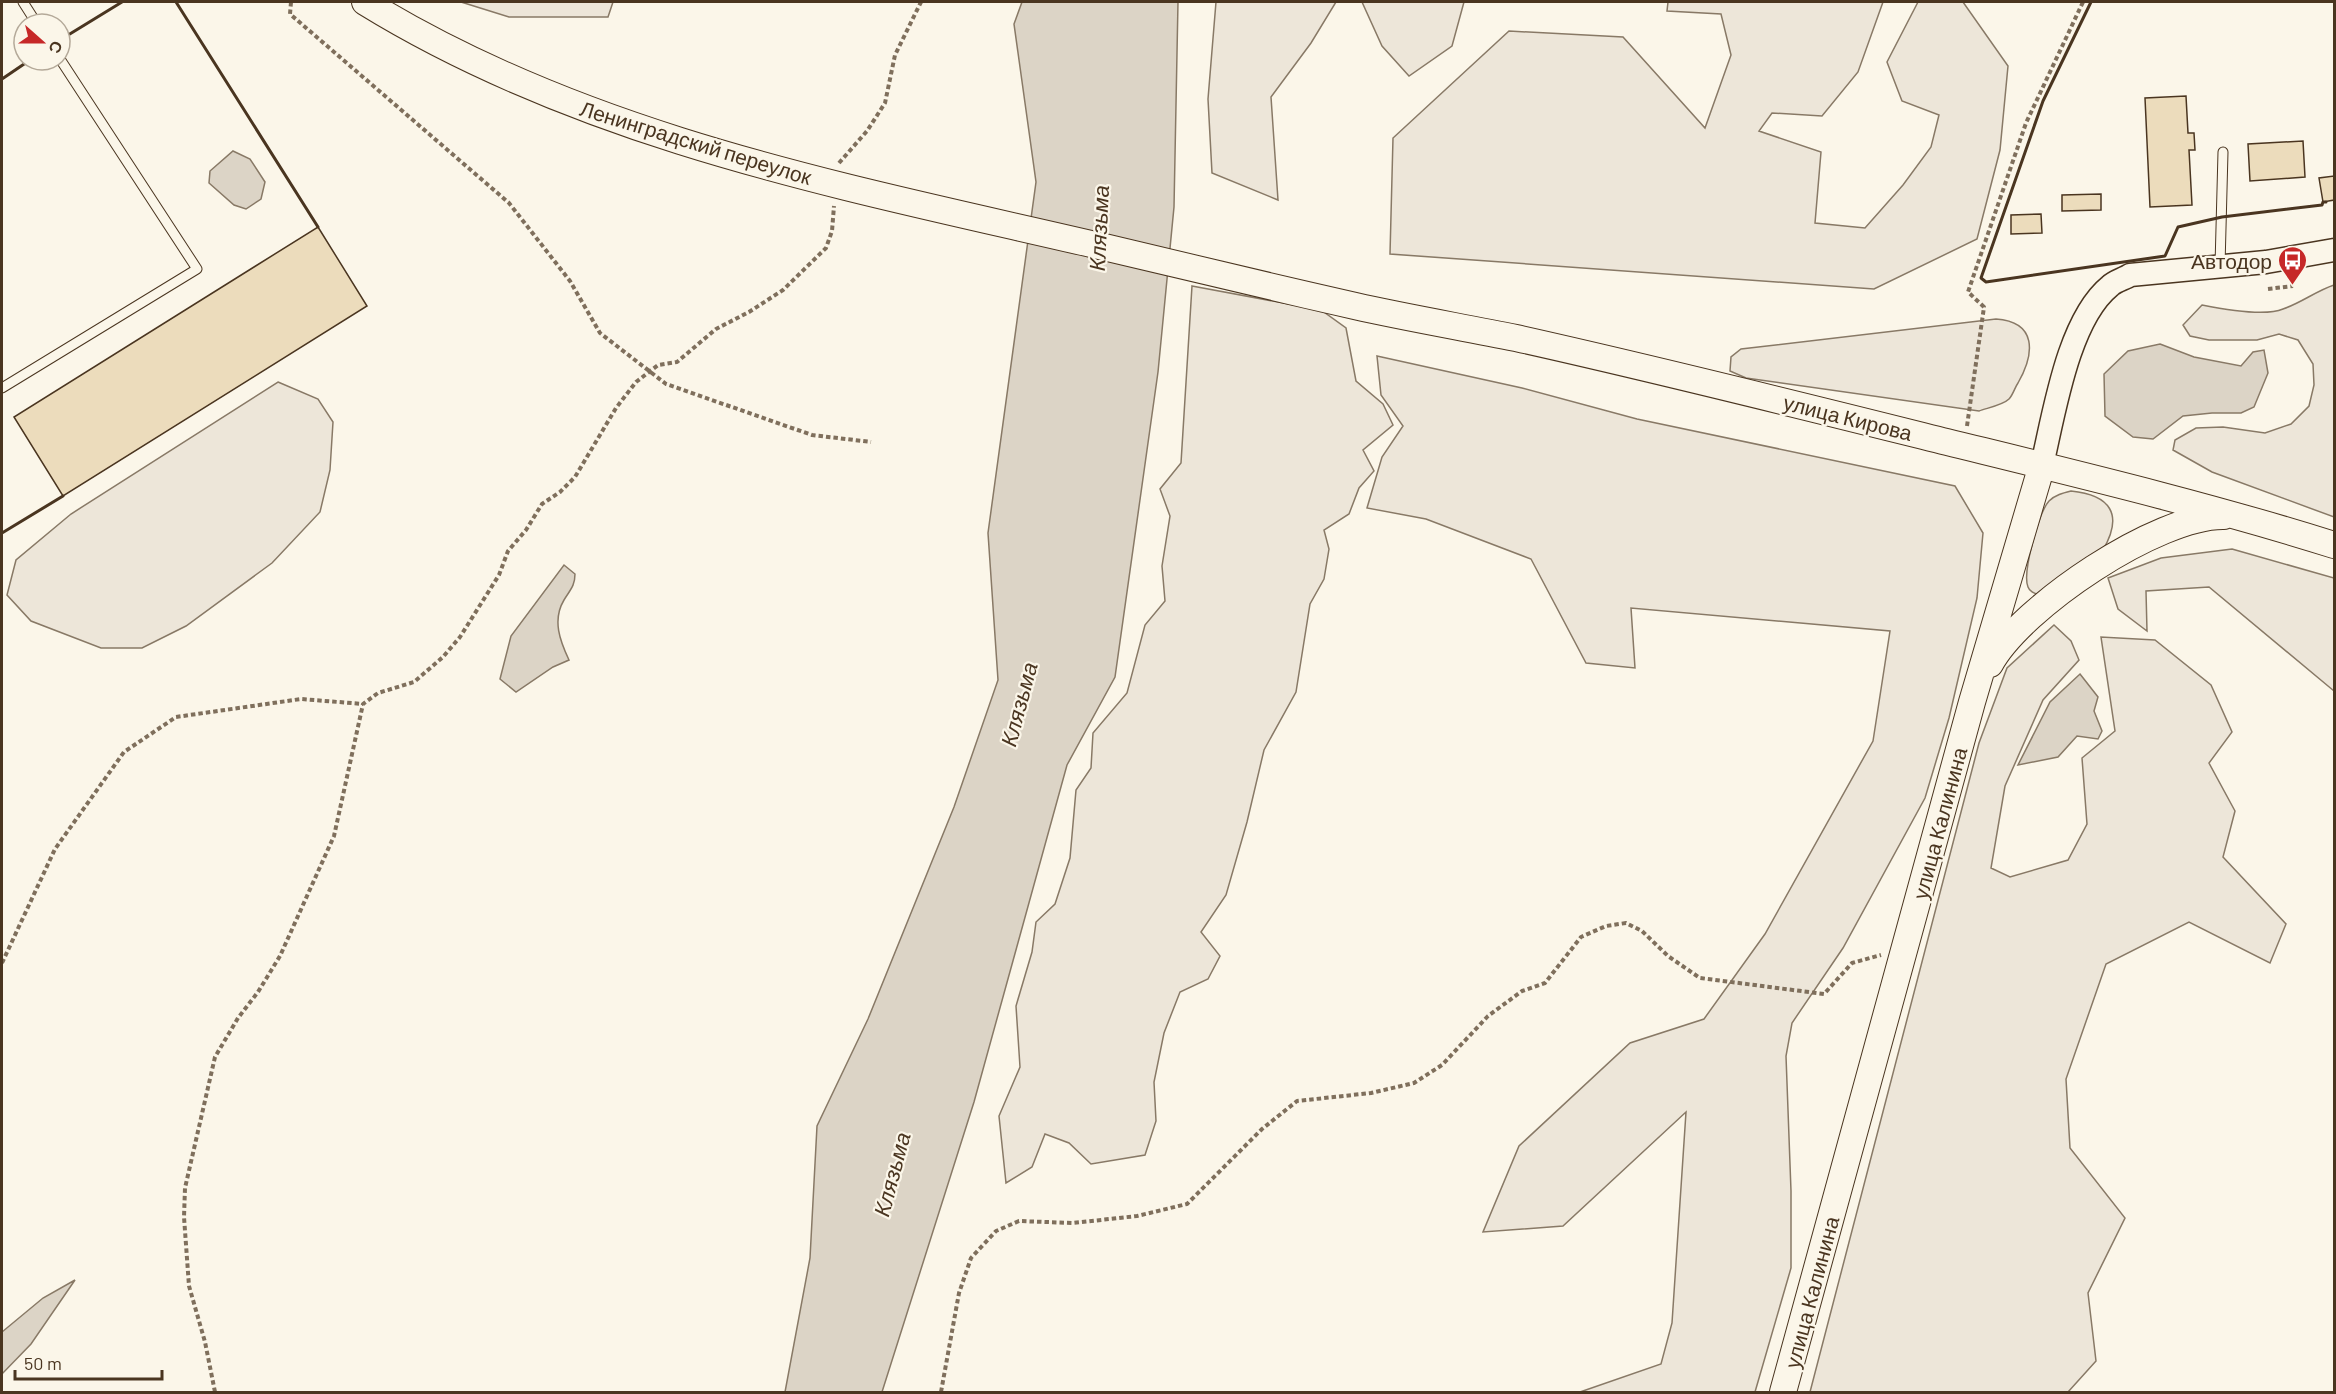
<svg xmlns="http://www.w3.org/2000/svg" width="2336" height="1394" viewBox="0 0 2336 1394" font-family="Barlow,sans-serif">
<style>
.green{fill:#ede6d9;stroke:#887966;stroke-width:1.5}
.water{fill:#dcd4c6;stroke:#887966;stroke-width:1.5}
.building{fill:#ecdcbc;stroke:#4a3520;stroke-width:1.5}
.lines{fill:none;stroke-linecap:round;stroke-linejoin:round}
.service-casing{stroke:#4a3520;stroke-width:11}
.tertiary-casing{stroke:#4a3520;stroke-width:25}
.secondary-casing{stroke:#4a3520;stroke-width:28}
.path{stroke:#7f6f5c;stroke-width:4;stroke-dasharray:4.5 3;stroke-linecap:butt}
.service{stroke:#fbf6e9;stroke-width:9}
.tertiary{stroke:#fbf6e9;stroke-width:22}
.secondary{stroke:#fbf6e9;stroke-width:26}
.wall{stroke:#4a3520;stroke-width:3}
.labels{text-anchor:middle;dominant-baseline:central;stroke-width:4.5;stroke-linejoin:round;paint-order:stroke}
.street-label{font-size:21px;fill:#4a3520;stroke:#fbf6e9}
.poi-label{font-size:21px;fill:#4a3520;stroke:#fbf6e9;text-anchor:end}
.water-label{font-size:22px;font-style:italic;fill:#4a3520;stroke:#fbf6e9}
</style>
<rect width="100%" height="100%" fill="#fbf6e9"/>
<path class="green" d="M461,2H613L608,17H509Z
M1216,2H1336L1311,43L1271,97L1278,200L1212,173L1208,99Z
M1362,2H1464L1452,46L1409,76L1382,46Z
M1668,2H1883L1858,72L1822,116L1772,113L1759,131L1821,152L1815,223L1865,228L1903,185L1931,147L1939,115L1902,101L1887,62L1918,2H1963L2008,66L2000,150L1977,239L1874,289L1390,254L1393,138L1509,31L1623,37L1705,128L1731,55L1721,14L1667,11Z
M2334,285V517L2212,472L2173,450L2175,440L2196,428L2223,427L2265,433L2291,424L2309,406L2314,385L2313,364L2298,340L2279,334L2257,340H2209L2190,336L2183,325L2202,305C2222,309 2264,317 2283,309C2301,303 2316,291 2334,285Z
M1192,286L1321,310L1346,328L1356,381L1383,404L1393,425L1363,450L1374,471L1359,488L1349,514L1324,530L1329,549L1324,579L1310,604L1296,692L1264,750L1247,822L1226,895L1201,932L1220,956L1208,979L1180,992L1164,1033L1154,1082L1156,1121L1145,1155L1091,1164L1069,1143L1045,1134L1032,1167L1006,1183L999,1116L1020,1067L1016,1006L1032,952L1036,922L1055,904L1070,858L1076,790L1091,768L1093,733L1127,693L1145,625L1165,601L1162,566L1170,516L1160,489L1181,463Z
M1996,319C2037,322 2035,353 2018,383C2015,387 2013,395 2009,399C2003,405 1987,408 1979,411L1746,378L1730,371L1731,357L1741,349Z
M1377,356L1522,388L1637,419L1955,486L1983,533L1977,598L1949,718L1925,798L1843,948L1792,1023L1786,1056L1791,1191V1268L1755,1392H1580L1661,1364L1672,1323L1686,1112L1563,1226L1483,1232L1519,1146L1630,1043L1704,1019L1765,934L1873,741L1890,631L1631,608L1635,668L1586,663L1531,559L1426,519L1367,508L1382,457L1403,426L1381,395Z
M278,382L318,399L333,422L330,470L320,512L272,563L186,626L142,648H101L31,621L7,595L16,560L71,514Z
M2071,491C2110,495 2124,514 2103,550L2039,595C2034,593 2030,592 2028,587C2022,573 2039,512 2049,501C2055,495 2063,493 2071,491Z
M2232,549L2334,578V691L2209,587L2146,591L2147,631L2118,609L2108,578L2161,558Z
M2054,625L2071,641L2079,660L2043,700L2005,786L1991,868L2010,877L2068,860L2087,824L2082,758L2115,731L2101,637L2155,640L2211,685L2232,732L2209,763L2235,811L2223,857L2286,924L2270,963L2189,922L2106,964L2066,1079L2070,1148L2125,1218L2088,1293L2096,1361L2068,1392H1810L1979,743L2007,668Z"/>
<path class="water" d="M1022,2H1178L1174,207L1158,372L1115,677L1067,765L974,1102L882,1392H785L810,1258L817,1126L868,1019L954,807L998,680L988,533L1036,182L1014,24Z
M233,151L250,159L265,182L261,199L246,209L234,205L209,183L210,171Z
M2160,344L2194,357L2241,366L2253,352L2264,350L2268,373L2254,407L2241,413H2212L2183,416L2153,439L2133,437L2105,416L2104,374L2128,351Z
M564,565L575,574C575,586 570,590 564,600C552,620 560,641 569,660L553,667L516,692L500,679L511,636Z
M2080,674L2098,697L2094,711L2102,731L2098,739L2077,736L2058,757L2018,765L2050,702Z
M75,1280L31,1344L2,1374V1332L43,1298Z"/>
<path class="building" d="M2186,96L2188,133H2194L2195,150H2189L2192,205L2150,207L2145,98Z
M2303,141L2305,177L2250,181L2248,144Z
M2334,176V200L2323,202L2319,178Z
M2101,194V210L2062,211V195Z
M2041,214L2042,233L2011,234V215Z
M318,227L367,306L63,496L14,417Z"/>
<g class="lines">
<defs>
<path id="service" d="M23,2L37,24
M2220,266L2223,152
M2,388L197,269L60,59"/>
<path id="tertiary" d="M2042,465C2054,414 2068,320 2110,286C2115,281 2124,279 2130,275L2266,262L2334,250"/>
<path id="secondary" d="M365,2C589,140 851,188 1104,247C1187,267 1271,287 1355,306C1408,318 1462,327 1516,338C1660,370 1803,406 1947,442C2077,474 2207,505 2334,545
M1990,664C2021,607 2158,515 2224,516
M1783,1392L1972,702L2042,465"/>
</defs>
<use href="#service" class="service-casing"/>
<use href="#tertiary" class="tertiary-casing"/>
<use href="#secondary" class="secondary-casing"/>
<path class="path" d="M291,2L290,14L509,203L570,281L600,333L666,384L812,435L871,442
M839,163L867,131L885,103L895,55L921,2
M2268,289L2293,286
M1967,426L1984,307L1968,292L2026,123L2083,2
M2,963L55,849L124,752L176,717L301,699L363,704
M215,1392L205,1342L189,1286L184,1217L185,1188L215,1057L238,1018L258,992L280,956L334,836L363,704L378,693L414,682L443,657L460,637L499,575L508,551L526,530L542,504L560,492L575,477L616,408L636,382L658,365L677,362L716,329L749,312L783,290L826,248L832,231L834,206
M941,1392L959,1293L971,1258L996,1231L1019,1221L1073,1223L1137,1216L1187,1204L1262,1129L1297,1101L1371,1093L1414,1083L1442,1065L1488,1016L1522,991L1545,983L1581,937L1606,926L1626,923L1642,931L1668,956L1700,978L1824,994L1852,963L1881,955"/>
<use href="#service" class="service"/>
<use href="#tertiary" class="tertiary"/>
<use href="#secondary" class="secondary"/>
<path class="wall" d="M176,2L318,227
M2091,2L2043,101L1981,278L1986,282L2165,256L2178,227L2222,217L2322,205L2323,202H2326
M60,40L122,2
M2,79L30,60
M2,533L63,496"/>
</g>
<defs>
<symbol id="bus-pin" viewBox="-11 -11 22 30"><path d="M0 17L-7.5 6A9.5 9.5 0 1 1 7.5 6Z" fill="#c62828" stroke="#fbf6e9"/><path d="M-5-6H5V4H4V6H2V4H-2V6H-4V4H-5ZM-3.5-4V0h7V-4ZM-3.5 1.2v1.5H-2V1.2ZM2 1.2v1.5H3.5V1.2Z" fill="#fff"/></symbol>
</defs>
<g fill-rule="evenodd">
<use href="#bus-pin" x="2276" y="244" width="33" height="45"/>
</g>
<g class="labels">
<g class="street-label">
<text transform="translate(696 142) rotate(17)">Ленинградский переулок</text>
<text transform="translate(1848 417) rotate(14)">улица Кирова</text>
<text transform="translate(1939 823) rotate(-75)">улица Калинина</text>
<text transform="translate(1811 1292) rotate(-75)">улица Калинина</text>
</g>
<g class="poi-label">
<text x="2272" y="260">Автодор</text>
</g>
<g class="water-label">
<text transform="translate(1098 228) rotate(-87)">Клязьма</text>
<text transform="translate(1018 704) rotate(-75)">Клязьма</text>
<text transform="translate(891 1174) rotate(-75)">Клязьма</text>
</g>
</g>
<rect width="2336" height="1394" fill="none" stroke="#4a3520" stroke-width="6"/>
<g transform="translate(42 42) rotate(111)"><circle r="28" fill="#fbf6e9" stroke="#b4a999" stroke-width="1.5"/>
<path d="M0-4.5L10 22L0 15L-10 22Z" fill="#c62828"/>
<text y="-9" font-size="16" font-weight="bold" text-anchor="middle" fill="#4a3520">С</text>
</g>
<path d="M15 1370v9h147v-9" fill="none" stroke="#4a3520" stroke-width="3"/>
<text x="24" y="1370" font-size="18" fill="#4a3520" stroke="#fbf6e9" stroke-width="4.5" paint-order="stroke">50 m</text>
</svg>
